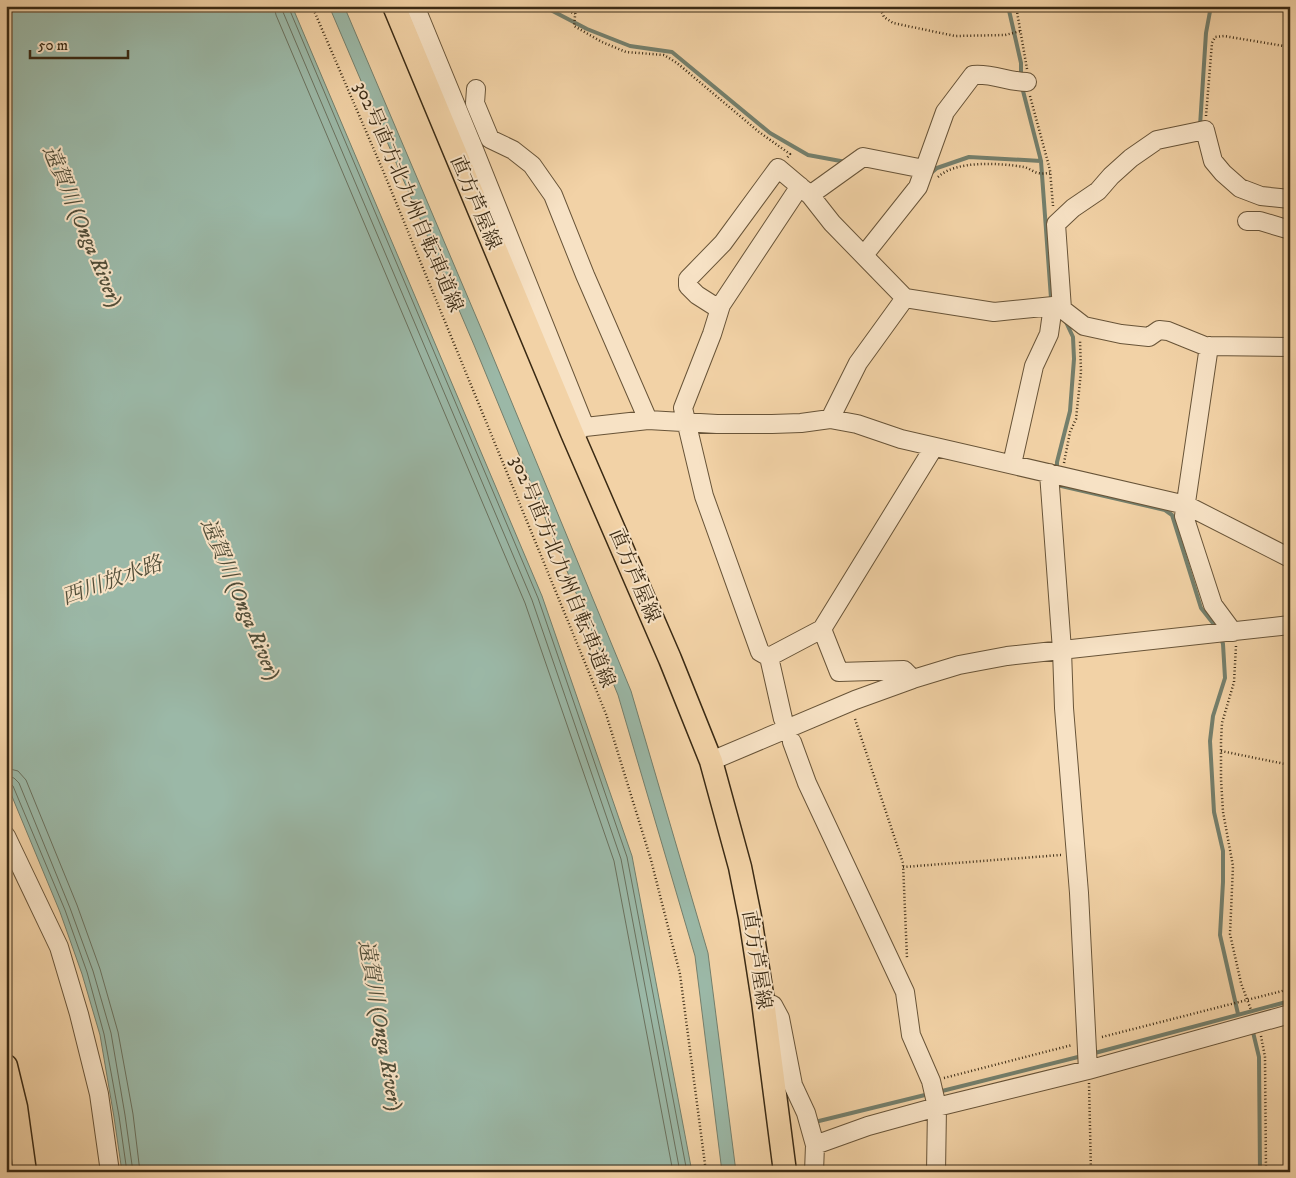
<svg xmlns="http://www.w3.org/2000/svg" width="1296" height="1178" viewBox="0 0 1296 1178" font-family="'IM FELL DW Pica','Noto Serif JP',serif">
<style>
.water{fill:#9bb8a7;stroke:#747f6c}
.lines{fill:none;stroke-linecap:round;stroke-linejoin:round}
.shore{stroke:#6a715e;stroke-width:1}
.stream{stroke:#747f6c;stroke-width:4}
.minor-casing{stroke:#685438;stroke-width:20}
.major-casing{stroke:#3a2a14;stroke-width:25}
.path{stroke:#3a2a14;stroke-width:2.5;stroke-dasharray:1 2.5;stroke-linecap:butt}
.minor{stroke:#f7e2c5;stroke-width:18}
.major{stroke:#f2d2a6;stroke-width:22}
.labels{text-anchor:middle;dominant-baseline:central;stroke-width:4;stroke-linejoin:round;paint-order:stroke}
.street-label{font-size:20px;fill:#3a2a14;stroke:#f7e2c5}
.water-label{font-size:21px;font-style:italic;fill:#524e39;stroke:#f7e2c5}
</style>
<rect width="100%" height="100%" fill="#f2d2a6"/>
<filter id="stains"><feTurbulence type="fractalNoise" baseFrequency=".004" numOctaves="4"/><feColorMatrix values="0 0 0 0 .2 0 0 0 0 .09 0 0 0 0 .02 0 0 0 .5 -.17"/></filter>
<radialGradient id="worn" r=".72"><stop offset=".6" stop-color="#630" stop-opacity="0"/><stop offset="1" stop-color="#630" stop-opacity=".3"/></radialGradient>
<path class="water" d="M6,6H292L542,596L632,856L692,1172H122L114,1117L100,1035L82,974L60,912L6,782Z
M329,6H344L486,340L631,691L708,953L736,1172H722L695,956L618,695L474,345Z"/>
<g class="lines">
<path class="shore" d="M274,6L276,15L525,603L614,861L673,1172
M282,6L283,12L532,600L621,859L680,1172
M288,6L538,598L627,857L687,1172
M6,768L18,771L26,780L77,905L100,969L118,1032L133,1114L140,1172
M6,776L14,778L19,783L70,908L93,971L111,1033L125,1115L133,1172
M6,782L10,783L13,786L65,910L87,972L104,1034L119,1116L127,1172"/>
<path class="stream" d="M543,6L587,29L630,46L672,52L770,133L808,155L846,162
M1008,6L1021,63V78
M1022,87L1041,161L1051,298L1053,302
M1200,126L1206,33L1211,6
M930,174L937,168L969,157L1041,161
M1057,470V462L1070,411L1074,359L1073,337L1065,320
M1057,484V485L1165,510L1172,515L1201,608L1216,627
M1221,638L1223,644L1225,678L1213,716L1210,741L1214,812L1223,851V882L1220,935L1238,1014
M1252,1028L1259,1057L1260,1172
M1091,1054L1290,1001
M938,1092L1082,1056
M819,1121L929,1094"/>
<defs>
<path id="minor" d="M415,6L475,152L585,427
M476,89L475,103L490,139L513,150L532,165L553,195L585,275L648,420
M810,195L863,157L924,169
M1247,221H1260L1290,230
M864,255L918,187L945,112L973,75C992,73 1009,82 1027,82
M719,309L697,295L688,286V279L723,243L778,168L810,195L832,223L905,298
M1062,309L1084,326L1121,334L1149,337L1159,330L1168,331L1205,346L1290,347
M1209,346L1184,516L1213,605L1233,632
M830,419L858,363L905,298L994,312L1053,306L1062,309L1056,224L1073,208L1098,191L1111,176L1131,158L1157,140L1205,130L1213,161L1223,173L1240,188L1261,196L1290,199
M572,433L585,427L648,420L717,424H772L801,423L830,419L857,424L901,439L1186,505L1290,558
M1012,464L1034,366L1049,334L1053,306
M1049,473L1062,650L1064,708L1079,893L1088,1070
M822,629L839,672L904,670L913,679
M769,657L822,629L934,447
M783,719L769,657L760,652L704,496L683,408L712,334L721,305L800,186
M792,742L807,783L905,992L911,1035L931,1081L937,1107L936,1172
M711,761L855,700L913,679L959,665L1007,656L1290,625
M6,836L59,947L79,1014L99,1094L110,1172
M763,1001L773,1005L780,1018L793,1085L806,1113L815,1145
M814,1172L815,1145L868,1126L937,1107L1088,1070L1290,1014"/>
<path id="major" d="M394,6L572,433L670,659L711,761L740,867L750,917L763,1001L785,1172
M6,1066L16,1107L25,1172"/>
</defs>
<use href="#minor" class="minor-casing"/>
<use href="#major" class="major-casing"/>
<path class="path" d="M312,6L384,173L606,714L651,860L680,974L706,1172
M559,6L575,14
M576,6L574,26L602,42L626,52L664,55L677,63L759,132L790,154L787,158
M879,6L884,17L893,23L955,36L1005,35L1021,31
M1016,6L1027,69
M1030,96L1050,170L1053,206
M1206,116L1212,43L1215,37L1224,36L1290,47
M938,177C956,160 1000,163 1024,167C1029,168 1033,172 1038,173C1042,174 1046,173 1050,173
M1064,463L1070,432L1076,419L1081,372L1080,340
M1236,646L1234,682L1222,723L1221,741V779L1223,812L1233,866L1230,934L1241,983L1251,1010
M855,719L903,863L907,958
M1221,751L1290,765
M903,867L1061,855
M1261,1036L1265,1057L1266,1172
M1102,1037L1290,989
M944,1078L1072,1045
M1089,1083L1091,1172"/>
<use href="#minor" class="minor"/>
<use href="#major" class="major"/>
</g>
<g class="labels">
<g class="street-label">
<text transform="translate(408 197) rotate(67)">302号直方北九州自転車道線</text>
<text transform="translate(475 203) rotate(67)">直方芦屋線</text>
<text transform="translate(562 572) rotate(68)">302号直方北九州自転車道線</text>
<text transform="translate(634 576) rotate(67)">直方芦屋線</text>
<text transform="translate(756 960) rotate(81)">直方芦屋線</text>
</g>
<g class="water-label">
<text transform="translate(82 226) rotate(67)">遠賀川 (Onga River)</text>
<text transform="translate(112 581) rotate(-20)">西川放水路</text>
<text transform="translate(240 599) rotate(67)">遠賀川 (Onga River)</text>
<text transform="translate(380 1025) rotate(80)">遠賀川 (Onga River)</text>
</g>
</g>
<rect width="1296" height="1178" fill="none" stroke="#f2d2a6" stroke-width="25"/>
<rect x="8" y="8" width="1281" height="1163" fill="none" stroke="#3a2a14" stroke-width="2.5"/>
<rect x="12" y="12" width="1271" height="1153" fill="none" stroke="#3a2a14"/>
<path d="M30 50v8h98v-8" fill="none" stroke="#3a2a14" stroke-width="2.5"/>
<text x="38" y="50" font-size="15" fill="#3a2a14" stroke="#f7e2c5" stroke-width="4" paint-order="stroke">50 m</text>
<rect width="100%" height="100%" filter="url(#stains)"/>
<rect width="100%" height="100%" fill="url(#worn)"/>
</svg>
